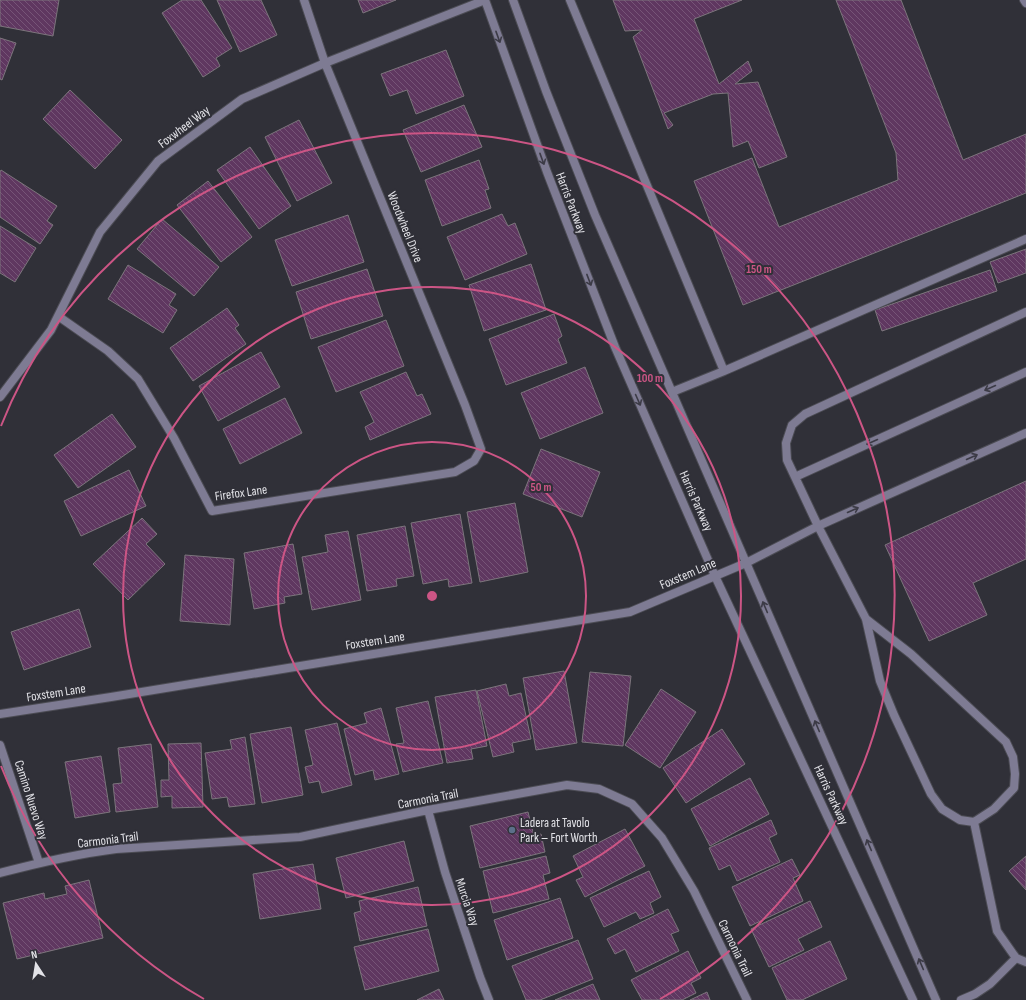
<svg xmlns="http://www.w3.org/2000/svg" width="1026" height="1000" viewBox="0 0 1026 1000" font-family="'Sofia Sans Condensed',sans-serif">
<style>
.building{fill:url(#building-back-hatch);stroke:#7c757c}
.lines{fill:none;stroke-linecap:round;stroke-linejoin:round}
.lane-casing{stroke:#4c4c54;stroke-width:10}
.street-casing{stroke:#4c4c54;stroke-width:10}
.lane{stroke:#7e7b93;stroke-width:8}
.street{stroke:#7e7b93;stroke-width:8}
.oneway{stroke:#3c3b46}
.ring{fill:none;stroke:#cc5585;stroke-width:2}
.service-dot{fill:#5c6f8a;stroke:#303038;stroke-width:1.5}
.labels{text-anchor:middle;dominant-baseline:central;stroke-width:4;stroke-linejoin:round;paint-order:stroke}
.street-label{font-size:13px;fill:#e2e2e7;stroke:#303038}
.poi-label{font-size:13px;fill:#e2e2e7;stroke:#303038;text-anchor:start}
.centre{fill:#cc5585;stroke:#303038;stroke-width:2}
.ring-label{font-size:12px;text-anchor:middle;font-weight:bold;fill:#cc5585;stroke:#303038;stroke-width:4;stroke-linejoin:round;paint-order:stroke}
</style>
<defs>
<pattern id="building-back-hatch" width="6" height="6" patternUnits="userSpaceOnUse"><rect width="6" height="6" fill="#5f3760"/><path d="M-1 5l2 2M0 0l6 6M5-1l2 2" fill="none" stroke="#765477"/></pattern>
</defs>
<rect width="100%" height="100%" fill="#303038"/>
<path class="building" d="M0,0H59L53,36L0,26Z
M182,0H201L232,48L216,58L220,66L203,77L162,13Z
M217,0H261L277,35L240,52Z
M358,0H396L363,13Z
M613,0H742L694,19L719,84L748,61L752,71L735,84L758,82L787,157L759,168L748,141L733,147L728,93L713,94L664,113L673,125L668,129L633,37L642,30L625,31Z
M836,0H901L963,160L1026,134V193L743,305L694,181L752,158L779,227L898,180L896,153Z
M0,38L16,43L2,80L0,79Z
M446,50L464,96L416,114L407,90L390,96L381,74Z
M70,90L122,140L95,169L43,119Z
M464,105L482,147L421,172L403,130Z
M299,120L332,183L297,201L265,137Z
M250,147L291,206L259,229L217,170Z
M479,160L489,189L485,190L491,208L442,226L425,180Z
M1,170L57,206L47,221L53,225L40,244L0,217V172Z
M208,181L252,237L221,262L177,205Z
M502,214L508,226L515,223L527,254L465,280L447,237Z
M348,215L364,262L292,286L275,240Z
M162,219L219,267L194,296L137,249Z
M0,226L36,248L15,282L0,273Z
M1026,249V273L998,283L990,262Z
M531,264L546,310L484,331L469,285Z
M128,265L176,294L169,305L177,310L163,333L108,299Z
M367,269L383,316L311,339L296,292Z
M990,270L997,291L882,331L875,310Z
M227,308L239,325L235,328L246,344L193,381L170,348Z
M554,314L562,336L558,339L567,363L506,385L489,339Z
M386,320L404,366L336,392L318,347Z
M261,352L280,387L218,421L199,386Z
M585,367L603,413L540,439L521,393Z
M406,372L417,396L422,394L431,414L370,440L365,427L374,422L360,392Z
M285,398L302,433L240,464L223,429Z
M112,414L136,447L78,488L54,455Z
M541,449L600,472L582,517L523,494Z
M129,470L146,506L81,536L64,501Z
M1026,481V559L973,583L987,615L929,641L885,545Z
M515,503L528,572L480,582L467,512Z
M460,514L472,583L449,587L448,579L423,584L411,523Z
M142,518L157,534L146,544L165,564L128,600L93,564Z
M405,526L414,576L396,579L397,586L367,591L357,535Z
M348,531L361,600L312,610L302,557L328,552L325,535Z
M293,544L302,594L284,597L285,603L254,609L244,553Z
M185,555L234,559L230,625L180,621Z
M79,609L91,647L24,670L11,632Z
M564,671L577,743L536,750L523,678Z
M590,672L631,676L623,746L582,742Z
M506,684L509,696L521,693L531,739L512,743L514,752L493,757L477,691Z
M661,689L696,712L660,768L625,745Z
M476,690L487,746L471,749L473,759L447,763L435,697Z
M428,701L443,763L403,772L396,744L404,743L396,708Z
M381,708L399,774L375,780L373,770L355,775L344,729L367,723L364,713Z
M337,723L352,785L322,793L319,781L309,783L305,767L313,765L305,730Z
M291,727L303,795L262,803L250,734Z
M722,729L745,764L686,803L663,768Z
M245,737L255,804L229,807L227,797L212,799L205,753L232,749L230,740Z
M201,743L203,807L172,808V796L161,797V780H169L168,744Z
M151,744L158,807L116,812L113,784L122,783L118,748Z
M101,756L110,812L75,818L65,762Z
M750,778L769,814L710,846L691,809Z
M528,812L534,836L541,834L545,852L480,868L470,826Z
M771,820L777,834L769,838L780,862L737,881L730,865L719,870L709,848Z
M625,829L645,866L585,897L576,880L583,877L573,856Z
M404,841L414,881L346,898L336,858Z
M546,856L550,873L543,875L549,899L493,913L483,871Z
M1026,856V890L1009,871Z
M792,859L800,875L793,878L803,901L750,926L732,887Z
M313,864L321,909L260,919L253,874Z
M649,871L661,897L650,903L654,913L640,919L636,912L604,927L590,898Z
M89,880L103,938L17,959L3,903L44,893L45,899L67,894L65,886Z
M418,887L427,926L360,941L354,913L361,911L359,901Z
M560,898L573,938L507,960L494,920Z
M810,901L822,927L798,939L804,950L769,967L751,929Z
M668,909L679,931L671,934L679,951L636,972L625,949L615,954L607,939Z
M428,929L439,971L365,990L354,947Z
M578,940L593,979L540,1000H526L512,966Z
M830,941L847,979L802,1000H787L772,968Z
M688,951L701,978L691,983L696,993L682,1000H642L631,980Z
M593,984L600,1000H555Z
M439,989L444,1000H417Z
M707,992L710,1000H690Z"/>
<g class="lines">
<defs>
<path id="lane" d="M570,0L724,371
M1024,0L1026,3
M1026,312L805,414L792,425L786,443L787,460L818,526L1026,433
M672,392L724,371L1026,239
M795,477L1026,372
M746,563L818,526L866,619L880,681L894,715L931,794L942,809L960,820L974,822L997,931L1016,958L990,984L975,994L961,1000
M866,619L911,654L1006,742L1013,757L1015,774L1014,788L994,809L974,822
M1016,958L1026,962"/>
<path id="street" d="M485,0L547,172L615,347L715,576L913,1000
M513,0L546,91L595,215L936,1000
M58,316L108,351L138,379L174,438L212,511L455,472L474,461L481,449L465,405L325,63L304,0
M0,397L51,330L100,232L158,161L242,99L325,63L485,0
M0,714L111,697L630,612L746,563
M0,745L39,863
M428,810L445,872L480,977L489,1000
M0,873C38,863 76,854 116,849L300,837L428,810L567,785L599,789L632,804L662,838L694,891L747,1000"/>
</defs>
<use href="#lane" class="lane-casing"/>
<use href="#street" class="street-casing"/>
<use href="#lane" class="lane"/>
<use href="#street" class="street"/>
</g>
<defs><path id="oneway-shaft" d="M-6 0H5M1.5-3L5.5 0L1.5 3" fill="none" stroke-width="1.6" stroke-linecap="round" stroke-linejoin="round"/></defs>
<g class="oneway">
<use href="#oneway-shaft" transform="translate(498 37) rotate(70)"/>
<use href="#oneway-shaft" transform="translate(542 159) rotate(70)"/>
<use href="#oneway-shaft" transform="translate(589 280) rotate(69)"/>
<use href="#oneway-shaft" transform="translate(990 388) rotate(156)"/>
<use href="#oneway-shaft" transform="translate(638 400) rotate(66)"/>
<use href="#oneway-shaft" transform="translate(872 442) rotate(156)"/>
<use href="#oneway-shaft" transform="translate(972 457) rotate(-24)"/>
<use href="#oneway-shaft" transform="translate(853 510) rotate(-24)"/>
<use href="#oneway-shaft" transform="translate(765 607) rotate(-113)"/>
<use href="#oneway-shaft" transform="translate(817 726) rotate(-113)"/>
<use href="#oneway-shaft" transform="translate(869 845) rotate(-113)"/>
<use href="#oneway-shaft" transform="translate(921 964) rotate(-113)"/>
</g>
<g class="ring">
<circle cx="432" cy="596" r="154"/>
<circle cx="432" cy="596" r="309"/>
<path d="M204 999A463 463 0 0 1 1 766M1 426A463 463 0 1 1 660 999"/>
</g>
<circle class="service-dot" cx="512" cy="830" r="4"/>
<g class="labels">
<g class="street-label">
<text transform="translate(184 127) rotate(-37)">Foxwheel Way</text>
<text transform="translate(571 203) rotate(69)">Harris Parkway</text>
<text transform="translate(405 227) rotate(68)">Woodwheel Drive</text>
<text transform="translate(241 493) rotate(-8)">Firefox Lane</text>
<text transform="translate(696 501) rotate(66)">Harris Parkway</text>
<text transform="translate(688 574) rotate(-23)">Foxstem Lane</text>
<text transform="translate(375 641) rotate(-9)">Foxstem Lane</text>
<text transform="translate(56 693) rotate(-9)">Foxstem Lane</text>
<text transform="translate(831 795) rotate(65)">Harris Parkway</text>
<text transform="translate(428 799) rotate(-11)">Carmonia Trail</text>
<text transform="translate(31 800) rotate(72)">Camino Nuevo Way</text>
<text transform="translate(108 840) rotate(-7)">Carmonia Trail</text>
<text transform="translate(467 902) rotate(71)">Murcia Way</text>
<text transform="translate(735 948) rotate(64)">Carmonia Trail</text>
</g>
<g class="poi-label">
<text x="520" y="823">Ladera at Tavolo<tspan x="520" dy="15">Park – Fort Worth</tspan></text>
</g>
</g>
<circle cx="432" cy="596" r="6" class="centre"/>
<g class="ring-label">
<text x="759" y="273">150 m</text>
<text x="650" y="382">100 m</text>
<text x="541" y="491">50 m</text>
</g>
<g transform="translate(36 964) rotate(348)" stroke="#303038" stroke-width="3" paint-order="stroke">
<path d="M0-3L7 15L0 10L-7 15Z" fill="#e2e2e7"/>
<text y="-6" font-size="11" font-weight="bold" text-anchor="middle" fill="#e2e2e7">N</text>
</g>
</svg>
